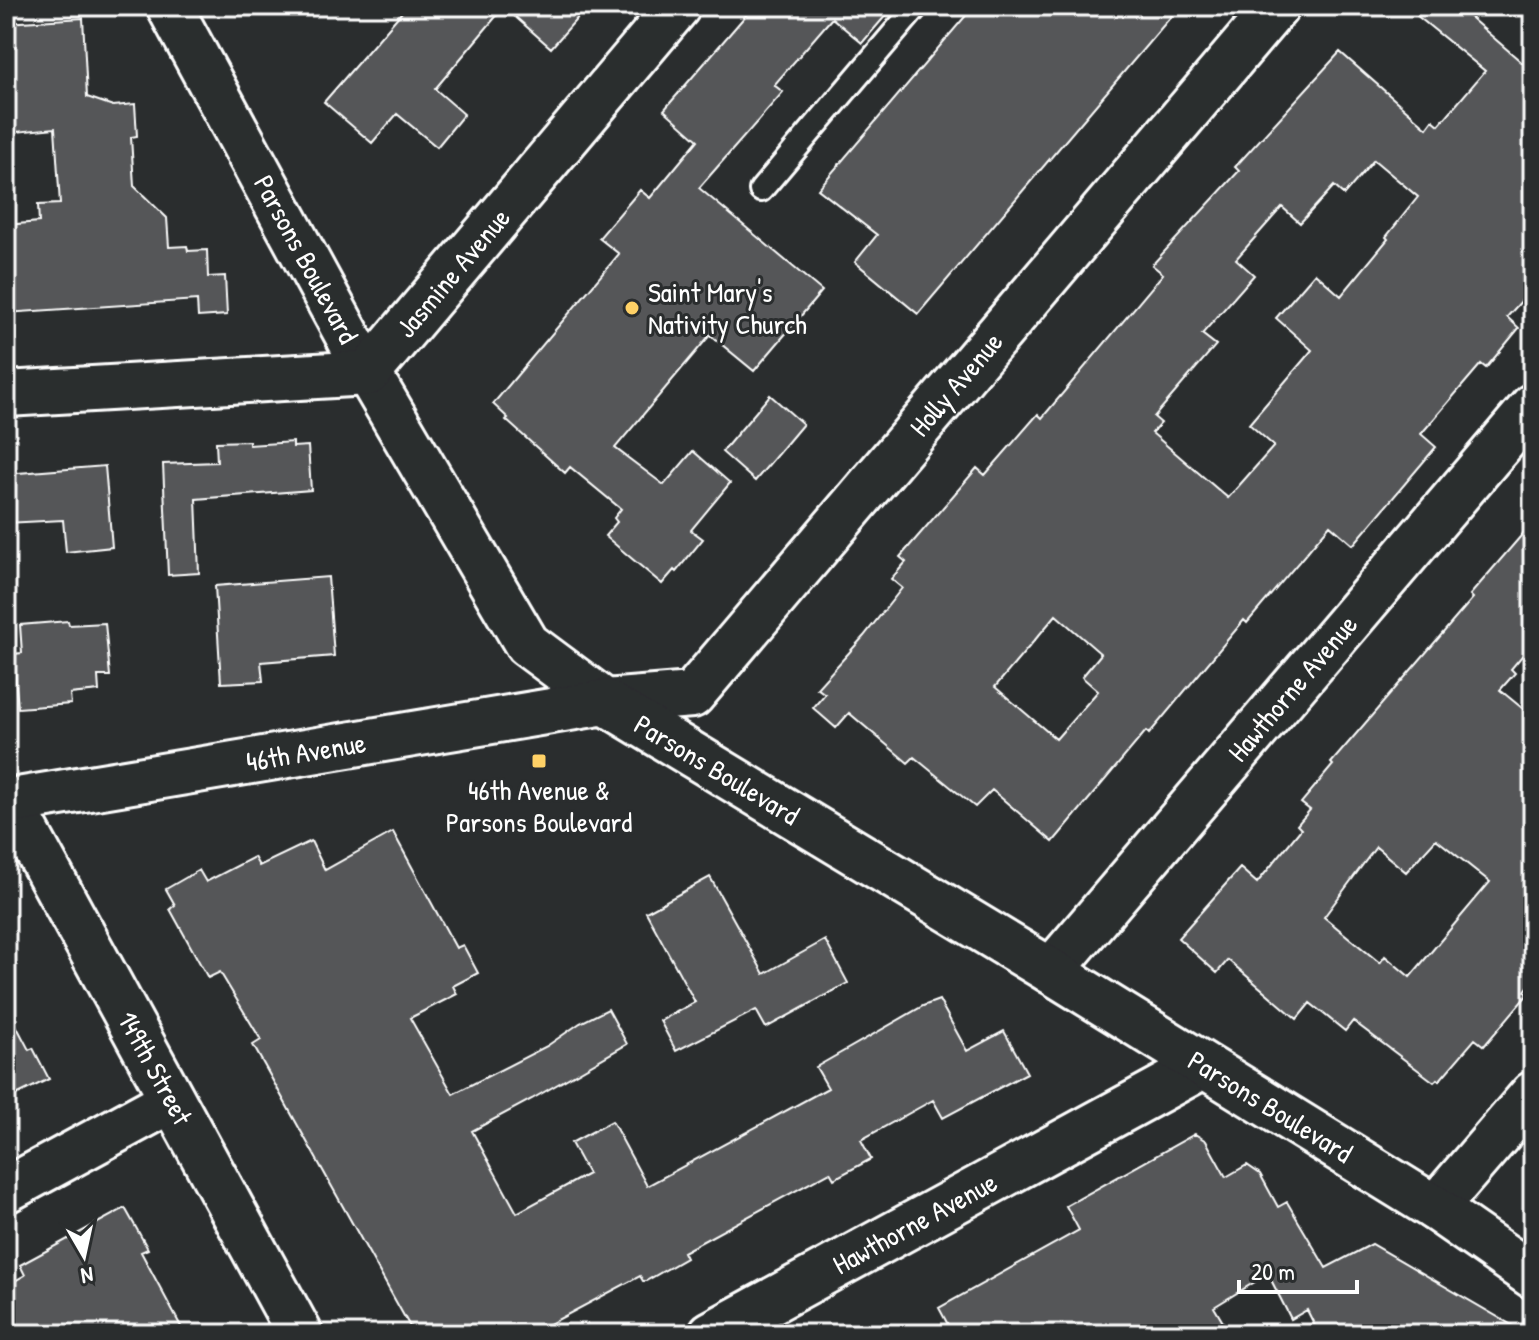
<svg xmlns="http://www.w3.org/2000/svg" width="1539" height="1340" viewBox="0 0 1539 1340" font-family="'Patrick Hand',sans-serif">
<style>
.building{fill:#555758;stroke:#fff;stroke-width:2;fill-rule:evenodd}
.lines{fill:none;stroke-linecap:round;stroke-linejoin:round}
.lane-casing{stroke:#fff;stroke-width:28}
.street-casing{stroke:#fff;stroke-width:50}
.secondary-casing{stroke:#fff;stroke-width:50}
.lane{stroke:#2a2d2e;stroke-width:22}
.street{stroke:#2a2d2e;stroke-width:44}
.secondary{stroke:#2a2d2e;stroke-width:44}
.poi-dot{fill:#ffd166;stroke:#2a2d2e;stroke-width:3}
.labels{text-anchor:middle;dominant-baseline:central;stroke-width:6;stroke-linejoin:round;paint-order:stroke}
.street-label{font-size:28px;fill:#fff;stroke:#2a2d2e}
.poi-label{font-size:28px;fill:#fff;stroke:#2a2d2e;text-anchor:start}
</style>
<rect width="100%" height="100%" fill="#2a2d2e"/>
<filter id="ink" filterUnits="userSpaceOnUse"><feTurbulence type="fractalNoise" baseFrequency=".0125" numOctaves="2"/><feDisplacementMap in="SourceGraphic" scale="16" xChannelSelector="R" yChannelSelector="G"/><feConvolveMatrix kernelMatrix="1 2 1 2 8 2 1 2 1" color-interpolation-filters="sRGB"/></filter>
<g filter="url(#ink)">
<path class="building" d="M407,6H588L551,48L504,7L435,89L464,114L437,147L397,114L372,143L324,102Z
M769,6H894L862,43L832,18L774,85L783,92L699,188L822,291L754,371L710,335L615,448L664,485L693,451L730,483L691,530L703,539L676,572L674,570L662,584L605,536L617,522L614,518L621,509L570,467L565,473L506,420L508,418L493,404L619,254L599,238L640,190L650,198L698,140L664,110L753,7L761,14Z
M974,6H1180L918,314L855,262L877,235L818,189Z
M1405,6H1457L1533,72V288L1507,317L1519,328L1486,368L1481,364L1421,434L1436,447L1353,545L1330,525L1247,623L1244,620L1149,734L1146,731L1053,842L992,790L975,807L914,757L908,763L849,713L836,728L813,708L825,694L817,688L864,636L902,588L891,579L906,562L900,557L977,468L985,475L1038,414L1042,418L1163,274L1152,265L1239,171L1235,167L1340,52L1427,128L1433,120L1439,125L1485,71ZM1374,160L1418,197L1386,237L1388,239L1341,296L1315,273L1276,318L1312,350L1249,424L1274,446L1228,498L1152,433L1161,423L1154,417L1216,345L1202,334L1254,275L1236,259L1282,207L1300,223L1334,186L1344,195ZM1056,615L1101,654L1082,677L1098,691L1056,739L995,687Z
M83,18L87,97L113,106L135,104L137,136L131,137L134,186L167,218L169,247L187,246L188,251L207,250L208,277L225,276L227,315L198,317L197,300L6,313V225L39,222L38,205L60,204L55,128L6,133V23Z
M770,395L803,424L755,481L722,452Z
M249,441V445L293,442V447L308,446L311,490L196,499L199,573L168,575L163,464L217,462L216,442Z
M105,466L112,547L66,552L63,520L6,523V474Z
M1533,522V643L1511,669L1515,673L1500,690L1533,717V980L1525,991L1528,994L1484,1046L1475,1039L1439,1081L1437,1079L1434,1082L1353,1021L1345,1031L1310,1003L1297,1019L1228,960L1217,973L1178,938L1240,868L1257,883L1301,829L1297,825L1310,810L1301,803L1333,765L1331,763L1473,598L1470,595ZM1436,839L1490,882L1410,977L1385,956L1380,963L1324,917L1376,847L1406,872Z
M328,577L334,656L261,662L263,681L221,683L215,586Z
M68,621L69,625L105,623L110,676H98L99,691L70,694L71,704L18,708L13,654L22,653L20,625Z
M393,832L456,948L463,945L478,973L453,986L457,994L410,1018L453,1094L547,1046L580,1023L608,1009L627,1044L532,1099L472,1131L517,1213L588,1174L571,1143L612,1121L647,1186L828,1088L816,1067L923,1006L939,1000L967,1051L1004,1031L1027,1073L943,1118L933,1100L861,1140L871,1159L834,1179L830,1172L683,1252L686,1258L646,1281H643L640,1276L531,1334H414L253,1045L261,1040L220,972L208,978L170,909L175,905L166,889L199,870L206,882L254,857L259,866L311,841L325,870Z
M710,877L764,974L825,940L848,983L766,1028L756,1010L676,1051L660,1021L695,1002L646,912Z
M6,1006L29,1050L33,1048L49,1079L6,1100Z
M1195,1134L1206,1141L1226,1177L1247,1165L1260,1174L1278,1207L1287,1202L1326,1268L1372,1244L1527,1334H1319L1307,1310L1291,1319L1268,1274L1214,1307L1230,1334H953L939,1308L1079,1230L1066,1206Z
M125,1208L148,1249L141,1252L185,1334H6V1286L25,1275L20,1265Z"/>
<g class="lines">
<defs>
<path id="lane" d="M761,190L917,6"/>
<g id="street">
<path id="s1" d="M169,6L368,373L527,644L605,702L692,695L1277,6"/>
<path id="s2" d="M6,394L368,373L678,6"/>
<path id="s3" d="M10,801L300,1334"/>
<path id="s4" d="M1051,971L1533,406"/>
<path d="M6,1190L172,1100"/>
<path d="M1435,1208L1533,1094"/>
<path id="s5" d="M711,1334L1203,1066"/>
</g>
<g id="secondary">
<path id="s6" d="M6,802L605,702L1051,971L1435,1208L1533,1276"/>
</g>
</defs>
<use href="#lane" class="lane-casing"/>
<use href="#street" class="street-casing"/>
<use href="#secondary" class="secondary-casing"/>
<use href="#lane" class="lane"/>
<use href="#street" class="street"/>
<use href="#secondary" class="secondary"/>
</g>
</g>
<g class="poi-dot">
<circle cx="632" cy="308" r="8"/>
<rect x="531" y="753" width="16" height="16" rx="4"/>
</g>
<g class="labels">
<g class="street-label">
<text stroke="none"><textPath href="#s1" startOffset="288">Parsons Boulevard</textPath></text>
<text stroke="none"><textPath href="#s2" startOffset="494">Jasmine Avenue</textPath></text>
<text stroke="none"><textPath href="#s1" startOffset="1324">Holly Avenue</textPath></text>
<text stroke="none"><textPath href="#s4" startOffset="372">Hawthorne Avenue</textPath></text>
<text stroke="none"><textPath href="#s6" startOffset="304">46th Avenue</textPath></text>
<text stroke="none"><textPath href="#s6" startOffset="738">Parsons Boulevard</textPath></text>
<text stroke="none"><textPath href="#s3" startOffset="304">149th Street</textPath></text>
<text stroke="none"><textPath href="#s6" startOffset="1386">Parsons Boulevard</textPath></text>
<text stroke="none"><textPath href="#s5" startOffset="232">Hawthorne Avenue</textPath></text>
</g>
<g class="poi-label">
<text x="648" y="292">Saint Mary's<tspan x="648" dy="32">Nativity Church</tspan></text>
<text x="539" y="790" text-anchor="middle">46th Avenue &amp;<tspan x="539" dy="32">Parsons Boulevard</tspan></text>
</g>
</g>
<rect width="1539" height="1340" fill="none" stroke="#2a2d2e" stroke-width="32"/>
<rect x="16" y="16" width="1507" height="1308" fill="none" stroke="#fff" stroke-width="3" filter="url(#ink)"/>
<g transform="translate(84 1256) rotate(171)" stroke="#2a2d2e" stroke-width="6" paint-order="stroke">
<path d="M0-6L14 30L0 20L-14 30Z" fill="#ffffff"/>
<text y="-12" font-size="22" font-weight="bold" text-anchor="middle" fill="#ffffff">N</text>
</g>
<path d="M1239 1280v12h118v-12" fill="none" stroke="#ffffff" stroke-width="4"/>
<text x="1251" y="1280" font-size="24" fill="#ffffff" stroke="#2a2d2e" stroke-width="6" paint-order="stroke">20 m</text>
</svg>
